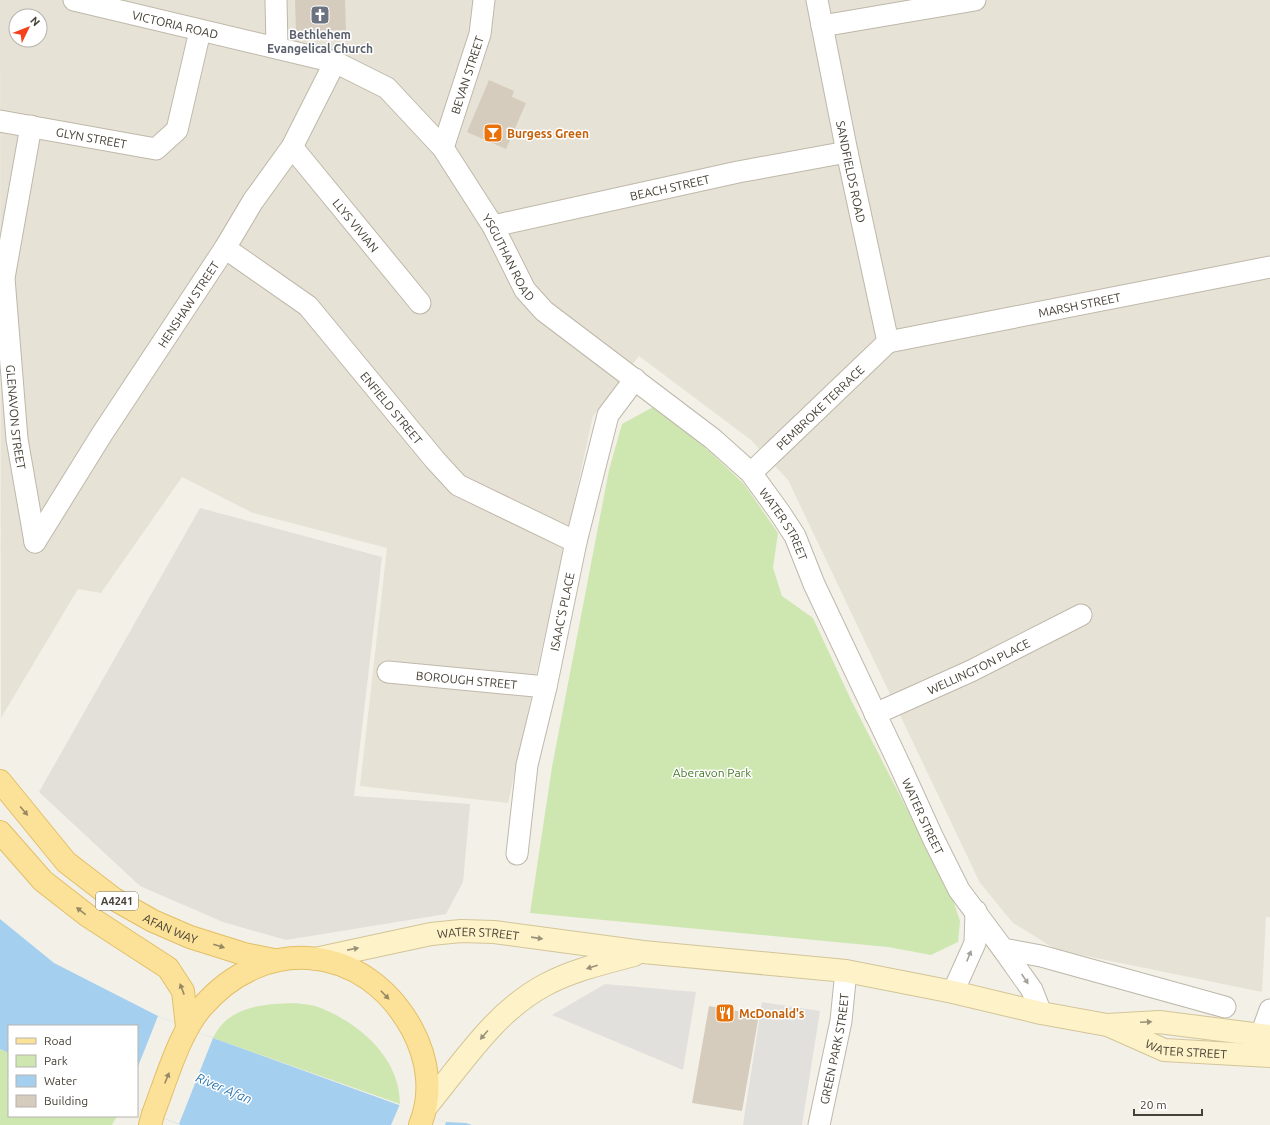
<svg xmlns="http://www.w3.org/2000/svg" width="1270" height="1125" viewBox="0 0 1270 1125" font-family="Ubuntu,sans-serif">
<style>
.residential{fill:#e7e2d6;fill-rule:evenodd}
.industrial{fill:#e3dfd9}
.green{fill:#cee7b1}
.parking{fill:#e2e0dc}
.water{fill:#a5cfef}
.pier{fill:#f3f0e8}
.building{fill:#d5ccbd}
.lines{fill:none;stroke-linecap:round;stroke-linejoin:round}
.street-casing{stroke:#bfb8aa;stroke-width:23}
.secondary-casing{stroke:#d3c598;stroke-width:24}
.primary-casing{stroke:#e2bf67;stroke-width:24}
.street{stroke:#fff;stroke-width:21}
.secondary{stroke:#fef2c8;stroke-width:22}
.primary{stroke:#fce298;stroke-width:22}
.oneway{fill:#988962}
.oneway2{fill:#999178}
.oneway3{fill:#a3a09a}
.labels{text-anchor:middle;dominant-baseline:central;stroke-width:3;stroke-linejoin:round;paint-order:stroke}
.shield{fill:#fff;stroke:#7e7a72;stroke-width:1}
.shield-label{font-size:11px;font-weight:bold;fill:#474136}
.street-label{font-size:12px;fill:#474136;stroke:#fff}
.worship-label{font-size:12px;font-weight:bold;fill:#5b616d;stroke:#fff}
.food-label{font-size:12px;font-weight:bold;fill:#c56008;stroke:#fff;text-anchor:start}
.park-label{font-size:12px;fill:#46782a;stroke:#fff}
.water-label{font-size:13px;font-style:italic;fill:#3179b1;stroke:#fff}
</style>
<rect width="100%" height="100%" fill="#f3f0e8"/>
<path class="residential" d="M0,0H1270V917H1266L1262,992L1057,950L1013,923L980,883L788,480L751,440L639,356L593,416L508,803L360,786L387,548L253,513L182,477L101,593L78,589L1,718ZM16,16H40V40H16Z"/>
<path class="industrial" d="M200,508L382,557L354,796L470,804L463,882L446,914L286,940L223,922L140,886L39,792Z"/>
<path class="green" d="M655,406L709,451L744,484L778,533L773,568L782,596L813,618L852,702L952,897L960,921L958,942L931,955L888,947L530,913L552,767L609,470L622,424Z
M294,1003C301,1004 310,1004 318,1007C358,1022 400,1057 400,1104L213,1038C228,1006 263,1004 294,1003Z
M0,1049L9,1053V1116H117L112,1125H0Z"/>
<path class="parking" d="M605,984L696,992L683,1070L552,1015Z
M762,1002L820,1011L802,1125H743Z"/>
<path class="water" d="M0,919L54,963L158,1016L213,1038L446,1122L466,1123L472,1125H181L137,1108V1026H9V1053L0,1049Z"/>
<path class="pier" d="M158,1016L213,1038L179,1124L137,1108V1069Z
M400,1104L446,1122L445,1125H391Z"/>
<path class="building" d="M295,0H345L346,30L296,31Z
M489,80L514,91L512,97L526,103L506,149L467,132Z
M709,1006L759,1015L742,1111L692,1103Z"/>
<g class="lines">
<defs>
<g id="street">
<path id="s1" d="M74,0L335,62L387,88L443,148L493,226L525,290L544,311L713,439L751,473L780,513L795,536L814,584L902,770L933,838L959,890L1003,949L1041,956L1225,1007"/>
<path d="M276,0L277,48"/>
<path id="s2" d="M817,0L847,152L888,342"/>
<path d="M822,26L975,0"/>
<path id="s3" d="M0,121L156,149L177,130L200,31"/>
<path id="s4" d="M31,126L4,278L17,439L35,542"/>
<path id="s5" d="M292,147L420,303"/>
<path id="s6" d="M443,148L480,34L484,0"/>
<path id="s7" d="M493,226L738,172L847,152"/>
<path id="s8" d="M225,248L308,306L435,460L458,485L576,542"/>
<path id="s9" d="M888,342L1270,267"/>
<path id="s10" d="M751,473L888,342"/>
<path id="s11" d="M35,542L102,434L225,248L253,201L292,147L335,62"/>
<path id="s12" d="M388,672L546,687"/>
<path id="s13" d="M875,714L971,671L1081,615"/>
<path id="s14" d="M517,854L527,765L546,687L576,542L608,415L635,379"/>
<path d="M1003,949L1032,990L1041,1013"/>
<path d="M953,992L975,943L976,911"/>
<path d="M1261,1035L1270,1010"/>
<path id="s15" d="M819,1125L841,1021L846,971"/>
</g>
<g id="secondary">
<path id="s16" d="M315,959L431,934L461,931L494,932L643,952L846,971L953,992L1041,1013L1107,1025L1159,1022L1270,1036"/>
<path id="s17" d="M1110,1026L1164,1050L1270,1056"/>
<path d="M426,1107C462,1064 494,1012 545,985C573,970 604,963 634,955"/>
</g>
<g id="primary">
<path id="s18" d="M0,781L66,862L114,899L153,921L190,937L244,954L274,960"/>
<path d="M0,832L43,881L88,916L168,968L183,991L187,1027"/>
<path d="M150,1125L153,1114C166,1081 179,1033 202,1007C265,934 365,943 412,1029C428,1059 433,1093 420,1125"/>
</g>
</defs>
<use href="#street" class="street-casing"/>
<use href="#secondary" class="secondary-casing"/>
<use href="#primary" class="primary-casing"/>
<use href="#street" class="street"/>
<use href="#secondary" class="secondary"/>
<use href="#primary" class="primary"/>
</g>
<defs><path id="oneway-solid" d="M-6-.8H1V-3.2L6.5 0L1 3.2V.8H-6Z"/></defs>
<g class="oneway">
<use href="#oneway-solid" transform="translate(24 811) rotate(50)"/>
<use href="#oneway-solid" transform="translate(81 911) rotate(-142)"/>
<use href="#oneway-solid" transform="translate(219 946) rotate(18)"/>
<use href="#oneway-solid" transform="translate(182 989) rotate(-111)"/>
<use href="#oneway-solid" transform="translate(385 995) rotate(46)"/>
<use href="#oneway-solid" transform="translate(167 1078) rotate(-68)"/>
</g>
<g class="oneway2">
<use href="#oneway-solid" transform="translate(537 938) rotate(8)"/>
<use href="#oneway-solid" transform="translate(353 949) rotate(-11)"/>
<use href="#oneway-solid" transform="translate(592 967) rotate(163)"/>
<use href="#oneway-solid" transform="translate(1146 1022) rotate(-3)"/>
<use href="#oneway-solid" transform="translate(484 1035) rotate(130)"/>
</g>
<g class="oneway3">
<use href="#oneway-solid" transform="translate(969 956) rotate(-68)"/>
<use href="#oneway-solid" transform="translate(1025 979) rotate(56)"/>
</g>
<defs>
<symbol id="church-square" viewBox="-11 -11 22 22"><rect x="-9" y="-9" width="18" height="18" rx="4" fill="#6b7280" stroke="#fff"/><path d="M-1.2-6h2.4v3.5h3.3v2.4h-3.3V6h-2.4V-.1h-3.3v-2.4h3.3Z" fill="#fff"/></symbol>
<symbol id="bar-square" viewBox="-11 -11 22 22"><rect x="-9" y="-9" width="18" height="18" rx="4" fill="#e8710a" stroke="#fff"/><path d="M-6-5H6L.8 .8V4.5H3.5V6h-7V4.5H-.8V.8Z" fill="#fff"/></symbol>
<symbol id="restaurant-square" viewBox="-11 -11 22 22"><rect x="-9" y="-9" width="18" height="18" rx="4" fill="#e8710a" stroke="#fff"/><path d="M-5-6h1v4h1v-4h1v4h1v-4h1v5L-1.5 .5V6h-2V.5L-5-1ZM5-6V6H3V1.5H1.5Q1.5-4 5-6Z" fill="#fff"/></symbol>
</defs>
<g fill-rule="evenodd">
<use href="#church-square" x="309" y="4" width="22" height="22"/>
<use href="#bar-square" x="482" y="122" width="22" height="22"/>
<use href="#restaurant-square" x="714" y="1002" width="22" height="22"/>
</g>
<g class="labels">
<rect class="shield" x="96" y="892" width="42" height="18" rx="3"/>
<g class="shield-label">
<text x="117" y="901">A4241</text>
</g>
<g class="street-label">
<text stroke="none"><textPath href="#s1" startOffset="104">VICTORIA ROAD</textPath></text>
<text stroke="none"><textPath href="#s6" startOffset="77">BEVAN STREET</textPath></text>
<text stroke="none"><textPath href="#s3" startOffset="93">GLYN STREET</textPath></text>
<text stroke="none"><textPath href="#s2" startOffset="175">SANDFIELDS ROAD</textPath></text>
<text stroke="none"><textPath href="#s7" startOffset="181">BEACH STREET</textPath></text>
<text stroke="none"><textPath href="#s5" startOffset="101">LLYS VIVIAN</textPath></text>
<text stroke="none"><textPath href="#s1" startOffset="536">YSGUTHAN ROAD</textPath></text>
<text stroke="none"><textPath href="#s11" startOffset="283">HENSHAW STREET</textPath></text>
<text stroke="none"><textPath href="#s9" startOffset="195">MARSH STREET</textPath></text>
<text stroke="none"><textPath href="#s8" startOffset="233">ENFIELD STREET</textPath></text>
<text stroke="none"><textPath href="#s10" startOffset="95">PEMBROKE TERRACE</textPath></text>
<text stroke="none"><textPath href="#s4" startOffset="294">GLENAVON STREET</textPath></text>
<text stroke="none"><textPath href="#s1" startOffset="925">WATER STREET</textPath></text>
<text stroke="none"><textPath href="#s14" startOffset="247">ISAAC'S PLACE</textPath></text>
<text stroke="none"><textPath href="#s13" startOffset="114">WELLINGTON PLACE</textPath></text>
<text stroke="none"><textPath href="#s12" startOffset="79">BOROUGH STREET</textPath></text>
<text stroke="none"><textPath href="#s1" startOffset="1249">WATER STREET</textPath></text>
<text stroke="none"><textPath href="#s18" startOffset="229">AFAN WAY</textPath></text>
<text stroke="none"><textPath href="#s16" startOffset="166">WATER STREET</textPath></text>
<text stroke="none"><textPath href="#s17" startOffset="81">WATER STREET</textPath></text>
<text stroke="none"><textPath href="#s15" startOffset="78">GREEN PARK STREET</textPath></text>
</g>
<g class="worship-label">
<text x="320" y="34">Bethlehem<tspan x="320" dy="14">Evangelical Church</tspan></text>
</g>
<g class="food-label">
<text x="507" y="133">Burgess Green</text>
<text x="739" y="1013">McDonald's</text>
</g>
<g class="park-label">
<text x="712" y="772">Aberavon Park</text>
</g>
<g class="water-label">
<text transform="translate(224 1088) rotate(23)">River Afan</text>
</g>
</g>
<rect x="8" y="1025" width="130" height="92" fill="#ffffff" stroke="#b5b3af"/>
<rect x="16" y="1038" width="20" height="6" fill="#fce298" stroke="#b5b3af"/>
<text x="44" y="1045" font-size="12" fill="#474136">Road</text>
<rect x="16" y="1055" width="20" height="12" fill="#cee7b1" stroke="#b5b3af"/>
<text x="44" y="1065" font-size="12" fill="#474136">Park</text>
<rect x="16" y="1075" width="20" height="12" fill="#a5cfef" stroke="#b5b3af"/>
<text x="44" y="1085" font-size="12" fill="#474136">Water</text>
<rect x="16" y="1095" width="20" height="12" fill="#d5ccbd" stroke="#b5b3af"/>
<text x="44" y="1105" font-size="12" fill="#474136">Building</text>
<g transform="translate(28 28) rotate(47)"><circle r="19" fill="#ffffff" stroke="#b5b3af"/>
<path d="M0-3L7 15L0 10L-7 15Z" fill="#f6411c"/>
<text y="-6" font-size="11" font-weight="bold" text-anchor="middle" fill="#474136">N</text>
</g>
<path d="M1134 1109v6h68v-6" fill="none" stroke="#474136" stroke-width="2"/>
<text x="1140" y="1109" font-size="12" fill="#474136" stroke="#ffffff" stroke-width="3" paint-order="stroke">20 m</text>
</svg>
